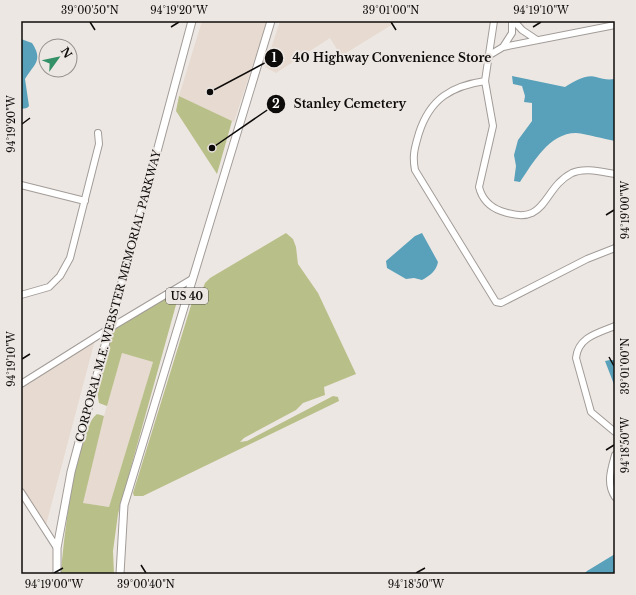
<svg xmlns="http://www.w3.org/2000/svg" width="636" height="595" viewBox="0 0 636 595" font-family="'Libre Baskerville',serif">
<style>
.built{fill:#e7dad0}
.green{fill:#b9bf88}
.water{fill:#59a1ba}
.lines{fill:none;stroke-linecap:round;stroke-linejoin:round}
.minor-casing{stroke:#a29c98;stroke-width:8}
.major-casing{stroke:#a29c98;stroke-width:9}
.minor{stroke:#fff;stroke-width:6}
.major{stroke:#fff;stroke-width:7}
.ticks{fill:none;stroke:#0e0c0b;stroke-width:1.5}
.labels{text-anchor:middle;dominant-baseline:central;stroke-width:4;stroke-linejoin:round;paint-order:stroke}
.shield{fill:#ede7e3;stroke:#514e4c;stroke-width:1}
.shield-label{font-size:10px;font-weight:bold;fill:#0e0c0b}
.street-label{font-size:11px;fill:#0e0c0b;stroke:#ede7e3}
.leader{fill:none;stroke:#0e0c0b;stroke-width:1.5}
.callout-dot{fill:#0e0c0b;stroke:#ede7e3;stroke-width:1.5}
.mark-label{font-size:12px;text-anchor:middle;font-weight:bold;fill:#fff}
.callout-label{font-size:12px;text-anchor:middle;font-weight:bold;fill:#0e0c0b;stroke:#ede7e3;stroke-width:4;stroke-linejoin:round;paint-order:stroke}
.neatline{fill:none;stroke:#0e0c0b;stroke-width:1.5}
.ticks-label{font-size:10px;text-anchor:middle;fill:#0e0c0b}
</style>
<rect width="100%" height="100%" fill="#ede7e3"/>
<path class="built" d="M202,21H267L234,122L179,96Z
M280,21H398L341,56L330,38L276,73L265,67Z
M95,340L46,525L21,486V387Z
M122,353L153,362L109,507L82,503L104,416Z"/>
<path class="green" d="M179,96L232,121L217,174L176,111Z
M286,233L293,239L296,247L298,264L318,293L356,374L324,387L325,395L303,403L296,410L244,438L240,442L247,441L333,396L338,397L339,401L143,496H134L133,493L193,299H199L205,283L210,278Z
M177,291L179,294L118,514L113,551L114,574H61C63,545 75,430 97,414L104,416L83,503L109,507L153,362L122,353L107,406L99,403L97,391L112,334L117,327Z"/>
<path class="water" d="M21,39L32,43C44,61 33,65 25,79L29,106L27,108L21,109Z
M512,76L565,87C573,82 586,74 596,77C603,79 607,80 615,79V141C603,139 588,134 576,133C549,133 533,163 520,182L514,181L516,166L514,155L518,140L532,121V103L524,102L525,96L522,86L513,84Z
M422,233L438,262C436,271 431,275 422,280L414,278L406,279L387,268L386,261L415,236Z
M610,360H615V387L605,361Z
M615,554V574H584L587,571Z"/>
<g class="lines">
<defs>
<path id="minor" d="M494,21L485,81L493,126L479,187C482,199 490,207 501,211C548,228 541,189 572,173C585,167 602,172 615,174
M514,21L522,30L537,40
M503,47L512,33V21
M488,56L503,47L615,25
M485,81C451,86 430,99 419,133C415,147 412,155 415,170L496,302L501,303L587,259L615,248
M21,185L85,201
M21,295L49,287L60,276L70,258L99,144L98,133
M615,326C598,333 578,337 576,358L591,412L615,432
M21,384L110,328L192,279
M615,455C611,470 606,483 615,497
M21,492L57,548"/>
<path id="major" d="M57,574V548L71,472L192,21
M120,574L124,505L271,21"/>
</defs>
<use href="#minor" class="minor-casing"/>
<use href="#major" class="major-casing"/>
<use href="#minor" class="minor"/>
<use href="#major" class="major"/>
</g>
<path class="ticks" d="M90,22L95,30M391,22L396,30M171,27L179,22M533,27L541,22M22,124L30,118M606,215L614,210M609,357L614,366M22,359L30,354M606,450L614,445M141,565L146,573M54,573L63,568M416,573L425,568"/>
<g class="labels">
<rect class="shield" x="166" y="288" width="42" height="16" rx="3"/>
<g class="shield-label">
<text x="187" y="296">US 40</text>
</g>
<g class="street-label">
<text transform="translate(118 296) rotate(-75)">CORPORAL M.E. WEBSTER MEMORIAL PARKWAY</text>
</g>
</g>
<path class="leader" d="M210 92L274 58M212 148L276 104"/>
<g class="callout-dot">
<circle cx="210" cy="92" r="4"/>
<circle cx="212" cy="148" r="4"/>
<circle cx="274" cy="58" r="10"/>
<circle cx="276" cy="104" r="10"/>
</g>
<g class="mark-label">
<text x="274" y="62">1</text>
<text x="276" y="108">2</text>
</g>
<g class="callout-label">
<text x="392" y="62">40 Highway Convenience Store</text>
<text x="350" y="108">Stanley Cemetery</text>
</g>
<rect width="636" height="595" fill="none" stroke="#ede7e3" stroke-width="44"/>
<g transform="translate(58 58) rotate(57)"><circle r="19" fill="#ede7e3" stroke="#948f8d"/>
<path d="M0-3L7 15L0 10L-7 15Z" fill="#349066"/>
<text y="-6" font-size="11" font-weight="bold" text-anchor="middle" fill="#0e0c0b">N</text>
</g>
<rect x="22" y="22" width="592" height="551" class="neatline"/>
<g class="ticks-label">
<text x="90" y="14">39°00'50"N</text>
<text x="179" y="14">94°19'20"W</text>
<text x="391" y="14">39°01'00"N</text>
<text x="541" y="14">94°19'10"W</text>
<text transform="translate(11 124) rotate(-90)" y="4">94°19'20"W</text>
<text transform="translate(625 210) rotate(-90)" y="4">94°19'00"W</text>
<text transform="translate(11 359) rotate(-90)" y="4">94°19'10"W</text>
<text transform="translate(625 366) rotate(-90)" y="4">39°01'00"N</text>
<text transform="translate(625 445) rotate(-90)" y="4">94°18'50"W</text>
<text x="54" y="588">94°19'00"W</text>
<text x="146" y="588">39°00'40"N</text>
<text x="416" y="588">94°18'50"W</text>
</g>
</svg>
